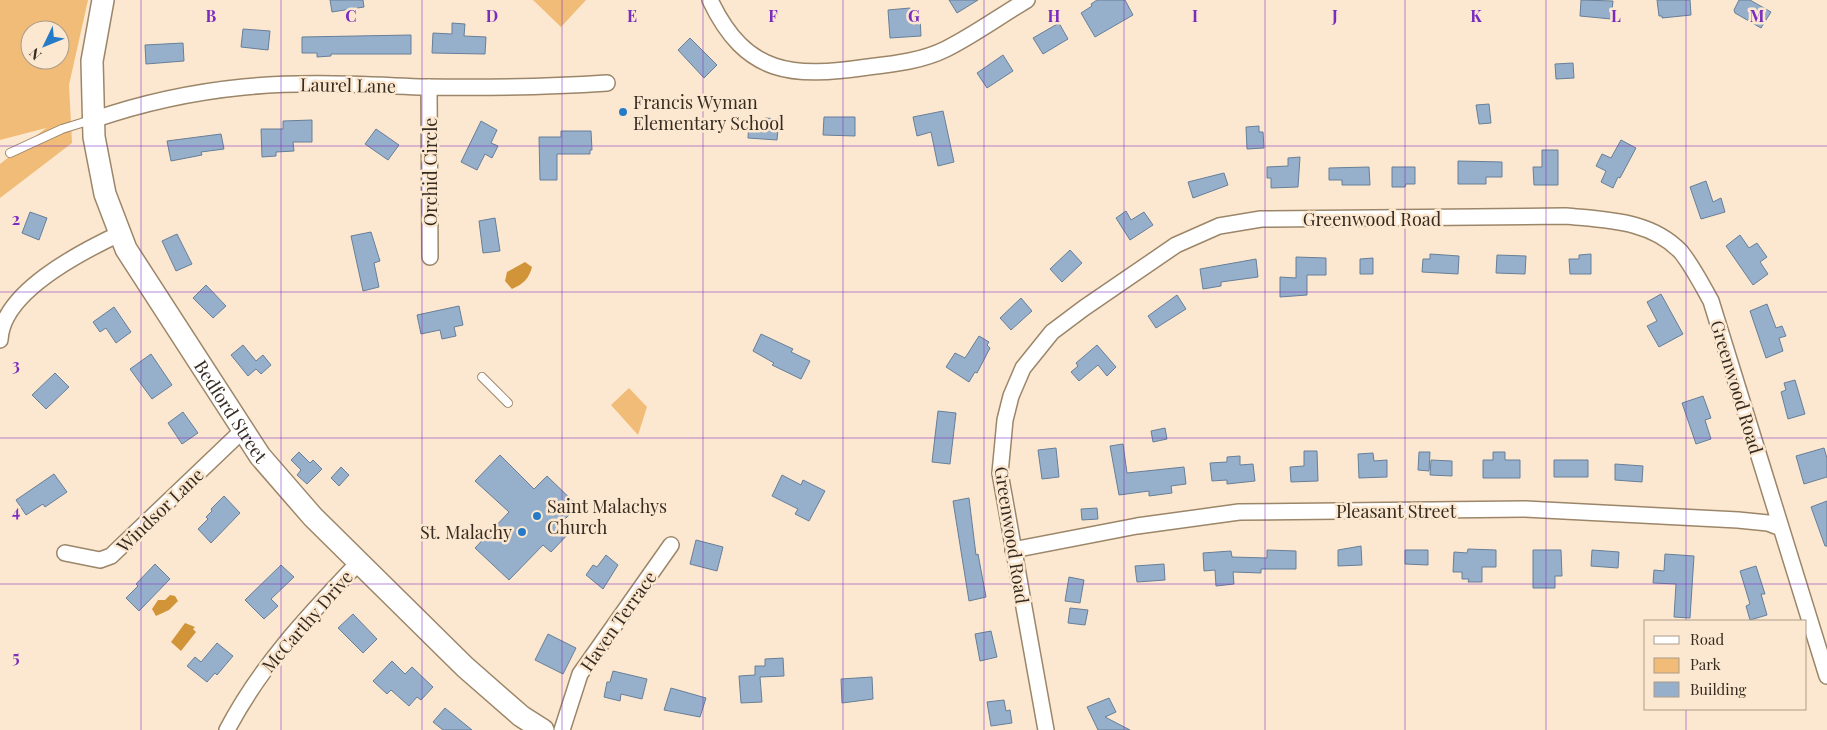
<svg xmlns="http://www.w3.org/2000/svg" width="1827" height="730" viewBox="0 0 1827 730" font-family="'Playfair Display',serif">
<style>
.green{fill:#f0bc78;fill-rule:evenodd}
.water{fill:#d29438}
.building{fill:#96afcb;stroke:#677f98}
.lines{fill:none;stroke-linecap:round;stroke-linejoin:round}
.service-casing{stroke:#9c8669;stroke-width:10}
.minor-casing{stroke:#9c8669;stroke-width:18}
.secondary-casing{stroke:#9c8669;stroke-width:24}
.service{stroke:#fff;stroke-width:8}
.minor{stroke:#fff;stroke-width:15}
.secondary{stroke:#fff;stroke-width:21}
.grid{fill:none;stroke:#7b2cbf;stroke-width:1;stroke-opacity:0.55}
.poi-dot{fill:#267bc9;stroke:#fce8d0;stroke-width:2}
.labels{text-anchor:middle;dominant-baseline:central;stroke-width:5;stroke-linejoin:round;paint-order:stroke}
.street-label{font-size:18px;fill:#352b20;stroke:#fce8d0}
.poi-label{font-size:18px;fill:#352b20;stroke:#fce8d0;text-anchor:start}
.grid-label{font-size:16px;text-anchor:middle;font-weight:bold;fill:#7b2cbf;stroke:#fce8d0;stroke-width:5;stroke-linejoin:round;paint-order:stroke}
</style>
<rect width="100%" height="100%" fill="#fce8d0"/>
<path class="green" d="M0,0H88L69,85L72,143L0,198V164L46,128L0,140ZM30,30H60V60H30Z
M533,0H586L561,27Z
M629,388L647,407L638,435L611,405Z"/>
<path class="water" d="M525,262L532,267C529,279 523,284 512,289L505,281L507,272Z
M170,595L175,596L178,601L169,610L156,616L152,609L158,600H165Z
M185,623L195,627L193,629L196,632L181,651L171,642Z"/>
<path class="building" d="M330,0H363L364,7L332,12Z
M949,0H978L957,13Z
M1097,0H1125L1133,15L1095,37L1081,13L1092,6L1091,4Z
M1581,0L1613,1L1611,19L1580,16Z
M1657,0H1690L1691,15L1662,18V16H1659Z
M1739,0H1750L1771,12L1761,28L1735,13L1734,10Z
M910,8L911,18L920,17L921,36L890,38L888,10Z
M452,23L465,24L464,36L486,37L485,54L432,53L433,33L452,34Z
M1059,23L1068,39L1043,54L1033,38Z
M243,29L270,31L268,50L241,47Z
M411,35V54H331V56L317,57V53H302V37Z
M690,38L717,65L704,78L678,50Z
M183,43L184,61L146,64L145,45Z
M1003,55L1013,71L987,88L977,73Z
M1573,63L1574,78L1556,79L1555,64Z
M1489,104L1491,123L1479,124L1476,105Z
M943,111L954,162L938,166L931,132L917,136L913,117Z
M824,117H855V136L823,135Z
M765,118L779,119L777,140L748,138L749,120L765,121Z
M312,120V142H293L294,151L276,152V156L262,157L261,129H283V121Z
M481,121L497,130L491,143L498,146L492,158L485,154L477,170L461,162Z
M1259,126V132H1263L1264,148L1247,149L1246,127Z
M376,129L399,145L388,160L365,144Z
M561,131H591L592,150H590V154H557V180H540L539,137H561Z
M221,134L224,149L201,152L202,155L171,161L167,141Z
M1621,140L1636,148L1620,178L1618,177L1613,188L1601,182L1606,171L1596,166L1602,154L1611,158Z
M1542,150H1558V185H1534L1533,167H1542Z
M1300,157L1298,187L1271,188V178H1267V167L1288,166V158Z
M1458,161L1502,162V177H1486V184H1458Z
M1369,167L1370,185H1342V180H1329V168Z
M1392,167H1415V184H1406L1405,187H1392Z
M1224,173L1228,185L1193,198L1188,182Z
M1706,181L1713,202L1721,198L1725,212L1701,219L1690,187Z
M1126,211L1131,220L1144,212L1153,225L1130,240L1116,218Z
M30,212L47,218L39,240L22,233Z
M495,218L500,251L483,253L479,221Z
M371,232L380,261L374,263L379,287L363,291L351,236Z
M177,234L192,264L176,271L162,241Z
M1740,235L1749,248L1757,243L1767,257L1760,262L1768,274L1753,285L1726,246Z
M1070,250L1082,263L1062,282L1050,269Z
M1430,254L1459,256L1458,274L1422,272L1423,259H1430Z
M1591,254V274H1570L1569,259H1579V255Z
M1497,255L1526,256L1525,274L1496,273Z
M1296,257L1326,258V275H1307V295L1280,297V277L1296,278Z
M1373,258V274H1360V259Z
M1256,259L1258,277L1221,282V286L1203,289L1200,269Z
M206,285L226,306L213,318L193,298Z
M1661,294L1683,334L1659,347L1647,326L1657,321L1647,302Z
M1177,295L1186,309L1156,328L1148,316Z
M1021,298L1032,311L1011,330L1000,318Z
M1767,304L1776,328L1782,326L1786,336L1779,338L1783,351L1766,358L1750,311Z
M459,306L463,325L454,327L456,336L442,339L440,330L421,334L417,315Z
M114,307L131,332L116,343L106,328L100,332L93,322Z
M761,334L793,349L791,352L810,361L801,379L772,365L774,363L753,351Z
M979,336L989,342L987,345L990,348L977,373L975,372L969,382L946,367L955,353L965,358Z
M243,345L256,361L263,355L271,365L261,374L256,369L248,376L231,355Z
M1097,345L1116,367L1107,376L1098,365L1079,381L1071,372L1078,366L1076,363Z
M151,354L172,385L152,399L130,369Z
M55,373L69,387L46,409L32,395Z
M1795,380L1805,414L1788,419L1781,392L1786,390L1784,383Z
M1703,396L1711,418L1705,420L1711,439L1696,444L1682,403Z
M938,411L956,413L950,464L932,462Z
M183,412L198,433L182,444L168,423Z
M1165,428L1167,439L1153,442L1151,431Z
M1123,444L1127,473L1184,467L1186,484L1171,486L1172,493L1149,496V491L1119,495L1110,446Z
M1056,448L1059,477L1042,479L1038,450Z
M1824,448L1827,458V477L1804,484L1796,456Z
M1304,451H1317L1318,481L1291,482L1290,467L1304,466Z
M299,452L310,463L313,460L322,469L307,484L297,475L301,470L291,460Z
M1419,452H1430L1429,471L1418,470Z
M1493,452H1505V460H1520V478H1483V460H1493Z
M1373,453L1374,461L1387,460V477L1359,478L1358,454Z
M500,455L534,489L547,476L578,506L564,520L573,529L551,552L543,545L509,580L475,548L509,512L475,481Z
M1240,456V465L1253,464L1255,481L1227,484V480L1212,481L1210,463L1227,462V457Z
M1431,460L1452,461V476L1430,475Z
M1554,460H1588V477H1554Z
M1615,464L1643,466L1642,482L1615,480Z
M341,467L349,475L339,486L331,478Z
M54,474L67,492L45,507L43,504L26,515L16,500Z
M782,475L801,485L803,480L825,491L809,521L795,514L798,509L772,496Z
M224,496L240,513L211,543L198,529L208,519L206,517L212,511L211,509Z
M969,498L976,555L978,554L986,597L969,601L953,501Z
M1827,501V546H1825L1811,507Z
M1097,508L1098,519L1082,520L1081,509Z
M696,540L723,547L717,571L690,564Z
M1361,546L1362,565L1338,566V550Z
M1468,549L1496,550V567H1482V582H1468L1469,579H1462V572H1453L1454,552L1467,553Z
M1267,550L1296,551V569H1261V573L1233,572L1234,584L1216,586L1215,570L1204,571L1203,553L1231,551L1232,557L1267,558Z
M1405,550H1428V565L1405,564Z
M1533,550H1561L1562,576H1555V588H1533Z
M1592,550L1619,552L1618,568L1591,566Z
M1665,554L1694,556L1690,618L1674,617L1676,584L1653,583L1654,570L1664,571Z
M606,555L618,565L603,589L586,575L593,565L597,567Z
M155,564L170,579L139,611L126,598L138,586L136,584Z
M1164,564L1165,580L1137,582L1135,566Z
M281,565L294,577L271,599L278,606L264,619L245,600Z
M1756,566L1765,594H1761L1767,615L1750,620L1746,606L1750,604L1740,571Z
M1069,577L1084,580L1080,603L1065,601Z
M1070,608L1088,610L1085,625L1068,623Z
M353,614L377,639L363,653L338,628Z
M991,631L997,657L980,661L975,634Z
M548,634L576,648L563,674L535,660Z
M217,643L233,656L217,675L215,673L207,682L187,666L195,657L201,662Z
M783,658L784,676L760,677L762,702L741,703L739,676L755,675V666H765V659Z
M392,661L405,674L412,667L433,687L421,700L417,697L409,706L391,690L387,694L373,681Z
M613,671L647,679L642,699L621,694L620,701L604,697L607,682H610Z
M872,677L873,699L842,703L841,679Z
M671,688L706,698L700,717L664,710Z
M1109,698L1116,712L1105,717L1130,730H1098L1087,707Z
M1004,700L1006,711L1010,710L1012,723L991,726L987,702Z
M445,708L472,730H443L433,722Z"/>
<g class="lines">
<defs>
<path id="service" d="M10,153L62,129L91,120
M482,377L508,403"/>
<path id="minor" d="M710,0C746,76 793,78 868,67C894,64 922,61 946,49C974,35 1000,16 1027,0
M429,87L430,257
M93,120C142,103 193,92 244,87C304,81 365,85 425,87C485,88 547,87 607,83
M0,340C2,292 81,252 119,234
M1013,550L1137,526L1239,512L1525,509L1738,520L1768,523L1781,528
M65,553L100,560L111,556L243,430
M227,730C261,665 308,616 358,563
M562,730L580,674L671,545
M1046,730L1000,473L1005,420L1011,396L1023,368L1052,332L1084,308L1176,245L1219,226L1261,219L1566,216C1606,220 1651,220 1681,252C1693,267 1702,285 1711,301L1827,676"/>
<g id="secondary">
<path id="s1" d="M103,0L92,61L94,137L105,194L126,249L260,456L313,517L465,667L521,716L543,730"/>
</g>
</defs>
<use href="#service" class="service-casing"/>
<use href="#minor" class="minor-casing"/>
<use href="#secondary" class="secondary-casing"/>
<use href="#service" class="service"/>
<use href="#minor" class="minor"/>
<use href="#secondary" class="secondary"/>
</g>
<path class="grid" d="M141,0V730M281,0V730M422,0V730M562,0V730M703,0V730M843,0V730M984,0V730M1124,0V730M1265,0V730M1405,0V730M1546,0V730M1686,0V621M0,146H1827M0,292H1827M0,438H1827M0,584H1827M1686,709V730"/>
<g class="poi-dot">
<circle cx="623" cy="112" r="5"/>
<circle cx="537" cy="516" r="5"/>
<circle cx="522" cy="532" r="5"/>
</g>
<g class="labels">
<g class="street-label">
<text transform="translate(348 85) rotate(1)">Laurel Lane</text>
<text transform="translate(430 172) rotate(-90)">Orchid Circle</text>
<text x="1372" y="219">Greenwood Road</text>
<text transform="translate(1737 387) rotate(73)">Greenwood Road</text>
<text stroke="none"><textPath href="#s1" startOffset="448">Bedford Street</textPath></text>
<text transform="translate(160 510) rotate(-44)">Windsor Lane</text>
<text x="1396" y="511">Pleasant Street</text>
<text transform="translate(1012 535) rotate(81)">Greenwood Road</text>
<text transform="translate(307 621) rotate(-49)">McCarthy Drive</text>
<text transform="translate(618 621) rotate(-55)">Haven Terrace</text>
</g>
<g class="poi-label">
<text x="633" y="102">Francis Wyman<tspan x="633" dy="21">Elementary School</tspan></text>
<text x="547" y="506">Saint Malachys<tspan x="547" dy="21">Church</tspan></text>
<text x="512" y="532" text-anchor="end">St. Malachy</text>
</g>
</g>
<g class="grid-label">
<text x="211" y="22">B</text>
<text x="351" y="22">C</text>
<text x="492" y="22">D</text>
<text x="632" y="22">E</text>
<text x="773" y="22">F</text>
<text x="914" y="22">G</text>
<text x="1054" y="22">H</text>
<text x="1195" y="22">I</text>
<text x="1335" y="22">J</text>
<text x="1476" y="22">K</text>
<text x="1616" y="22">L</text>
<text x="1757" y="22">M</text>
<text x="16" y="225">2</text>
<text x="16" y="371">3</text>
<text x="16" y="517">4</text>
<text x="16" y="663">5</text>
</g>
<rect x="1644" y="620" width="162" height="90" fill="#fce8d0" stroke="#ac9c8a"/>
<rect x="1654" y="636" width="25" height="8" fill="#ffffff" stroke="#ac9c8a"/>
<text x="1690" y="645" font-size="15" fill="#352b20">Road</text>
<rect x="1654" y="658" width="25" height="15" fill="#f0bc78" stroke="#ac9c8a"/>
<text x="1690" y="670" font-size="15" fill="#352b20">Park</text>
<rect x="1654" y="682" width="25" height="15" fill="#96afcb" stroke="#ac9c8a"/>
<text x="1690" y="695" font-size="15" fill="#352b20">Building</text>
<g transform="translate(45 45) rotate(227)"><circle r="24" fill="#fce8d0" stroke="#ac9c8a"/>
<path d="M0-4L9 19L0 12L-9 19Z" fill="#267bc9"/>
<text y="-8" font-size="14" font-weight="bold" text-anchor="middle" fill="#352b20">N</text>
</g>
</svg>
